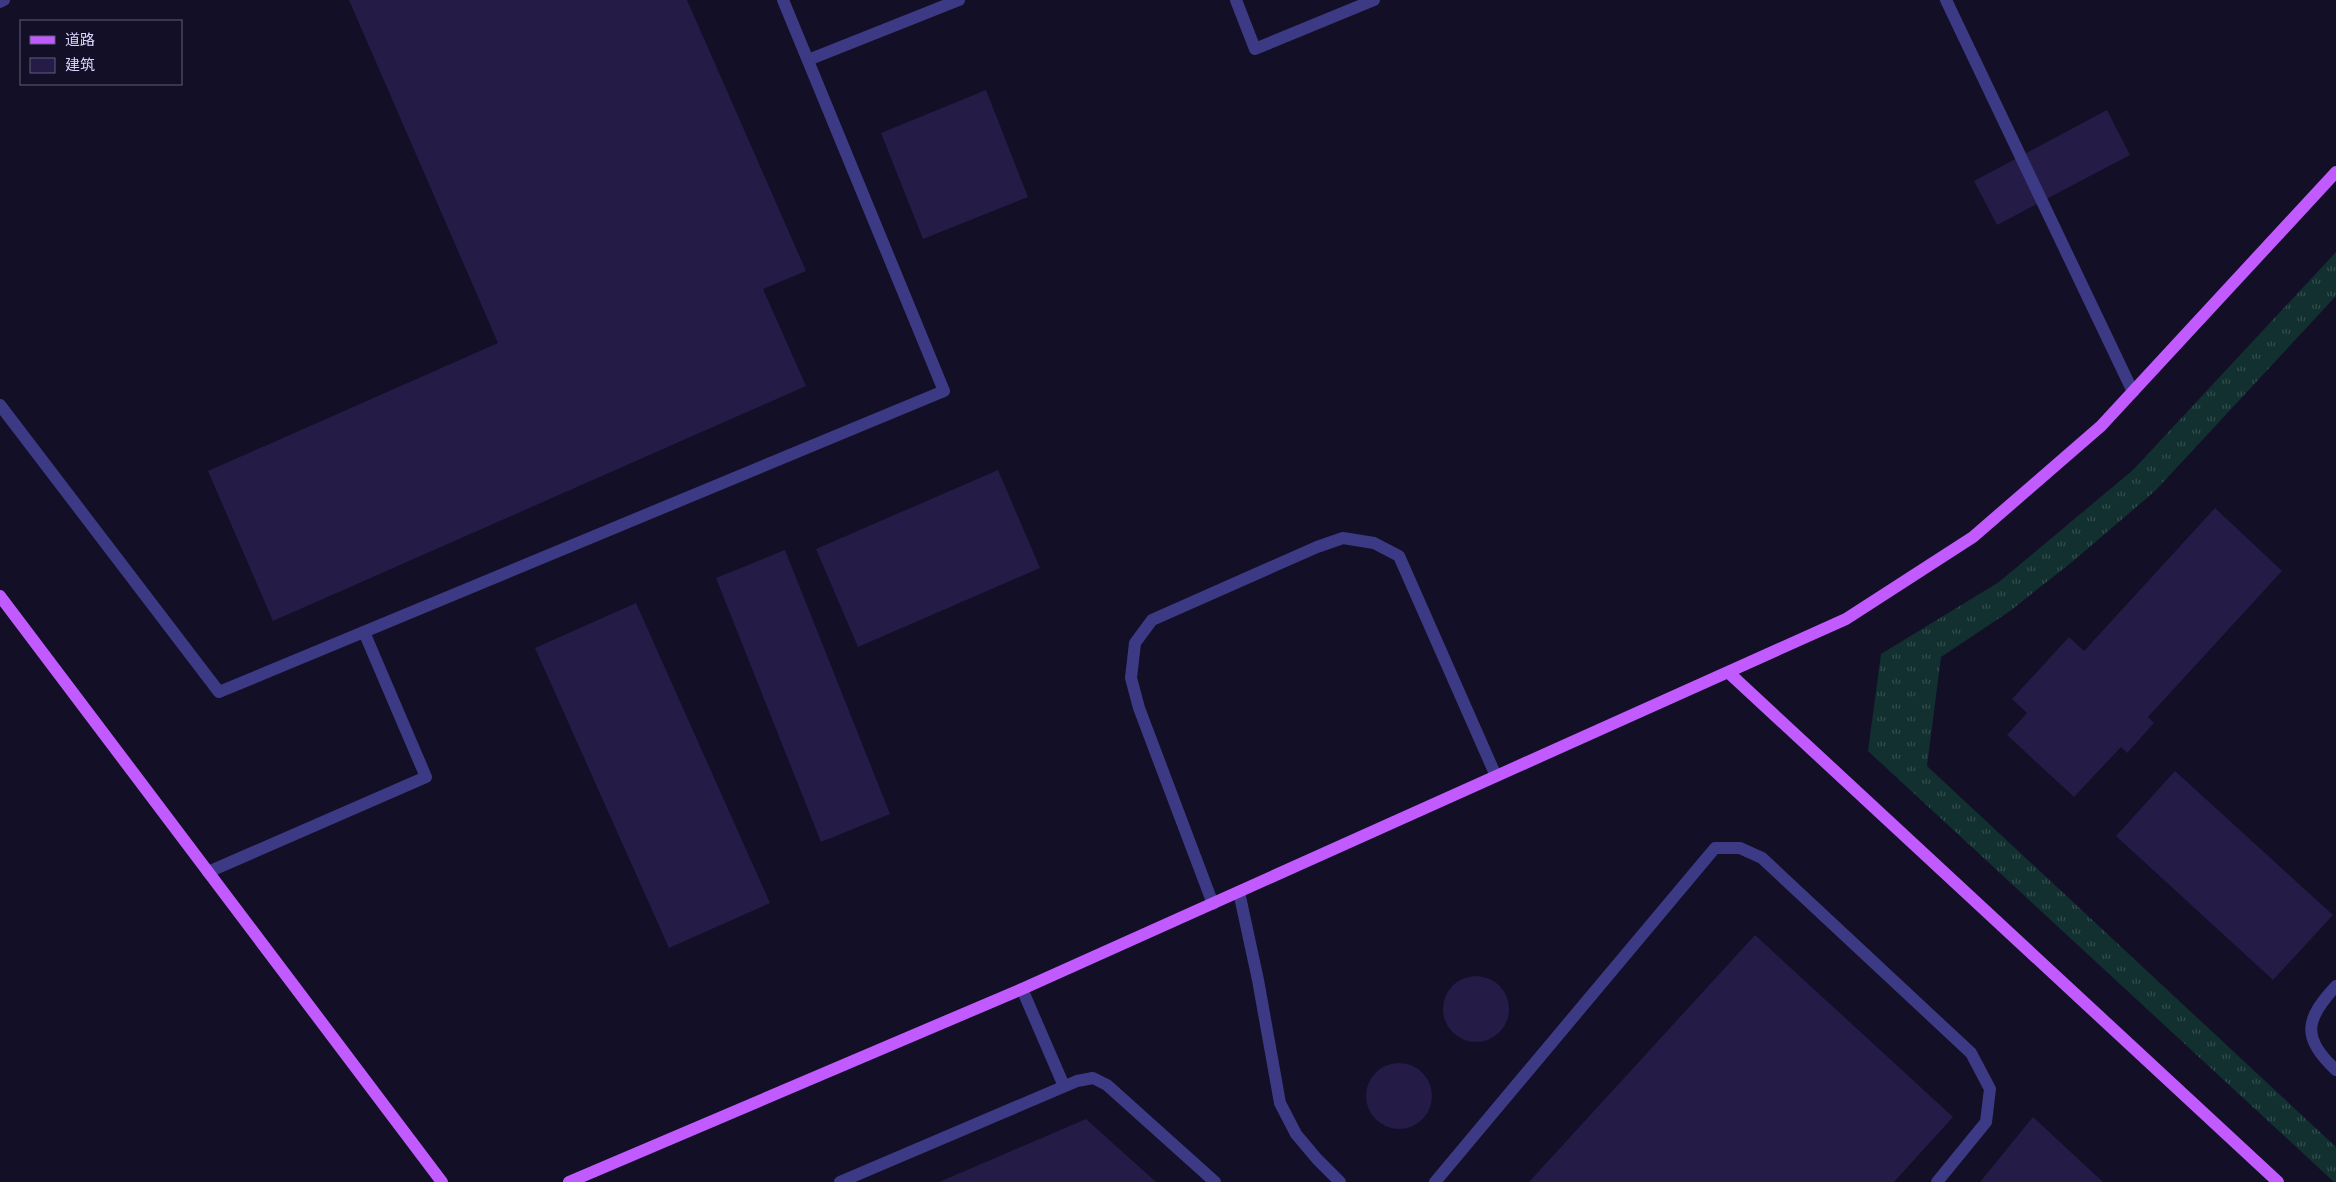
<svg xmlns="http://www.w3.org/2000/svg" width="2336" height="1182" viewBox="0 0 2336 1182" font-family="Manrope,'Noto Sans SC',sans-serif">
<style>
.grass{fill:url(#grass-tufts)}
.building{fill:#241b47}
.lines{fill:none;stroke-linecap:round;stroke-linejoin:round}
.minor{stroke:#3d3a85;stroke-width:12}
.major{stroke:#c25bff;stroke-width:12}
</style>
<defs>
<pattern id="grass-tufts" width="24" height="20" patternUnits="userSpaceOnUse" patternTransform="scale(1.25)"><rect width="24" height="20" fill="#12302f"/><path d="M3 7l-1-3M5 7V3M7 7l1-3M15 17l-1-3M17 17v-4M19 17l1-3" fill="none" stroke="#344d4e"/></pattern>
</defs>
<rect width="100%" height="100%" fill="#130f26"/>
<path class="grass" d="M2336,252V296L2155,491L2072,562L2010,611L1941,657L1927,766L2336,1147V1182H2334L1868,751L1881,654L1999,582L2133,470Z"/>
<path class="building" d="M349,0H687L806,271L763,289L806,386L273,621L208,471L498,343Z
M986,90L1028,197L923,239L881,133Z
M2107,110L2130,155L1997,225L1974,181Z
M998,470L1040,568L858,647L816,549Z
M2215,508L2282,571L2148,717L2154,723L2127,753L2121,747L2074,797L2007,735L2027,713L2012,699L2069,637L2084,651Z
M785,550L890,814L821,842L716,578Z
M636,603L770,903L669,948L535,648Z
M2175,771L2333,915L2273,980L2116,836Z
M1755,935L1953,1117L1894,1182H1529Z
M1443 1009a33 33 0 1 1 66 0a33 33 0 1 1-66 0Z
M1366 1096a33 33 0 1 1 66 0a33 33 0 1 1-66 0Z
M2033,1117L2103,1182H1980Z
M1086,1119L1156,1182H939Z"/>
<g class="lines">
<path class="minor" d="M1236,0L1255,49L1374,0
M1946,0L2133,392
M0,2L4,0
M808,60L959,0
M0,405L219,692L944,391L783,0
M208,872L426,777L364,632
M1239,892L1258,980L1280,1103L1296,1134L1317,1159L1340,1182
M1213,904L1139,708L1131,678L1135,643L1152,620L1317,547L1343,538L1374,543L1399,556L1496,776
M2336,986C2305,1019 2301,1038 2336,1070
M1022,989L1064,1086
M840,1182L1077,1081L1093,1078L1107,1085L1215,1182
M1435,1182L1715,848H1740L1762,858L1971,1053L1990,1089L1986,1122L1937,1182"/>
<path class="major" d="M0,596L442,1182
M1728,672L2278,1182
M569,1182L1022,989L1846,619L1973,537L2101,426L2336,172"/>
</g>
<rect x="20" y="20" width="162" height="65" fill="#130f26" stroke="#625e7d"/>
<rect x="30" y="36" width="25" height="8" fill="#c25bff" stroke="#625e7d"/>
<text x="65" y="45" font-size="15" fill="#d9d4ff">道路</text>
<rect x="30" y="58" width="25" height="15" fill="#241b47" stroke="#625e7d"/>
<text x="65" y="70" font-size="15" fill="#d9d4ff">建筑</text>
</svg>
